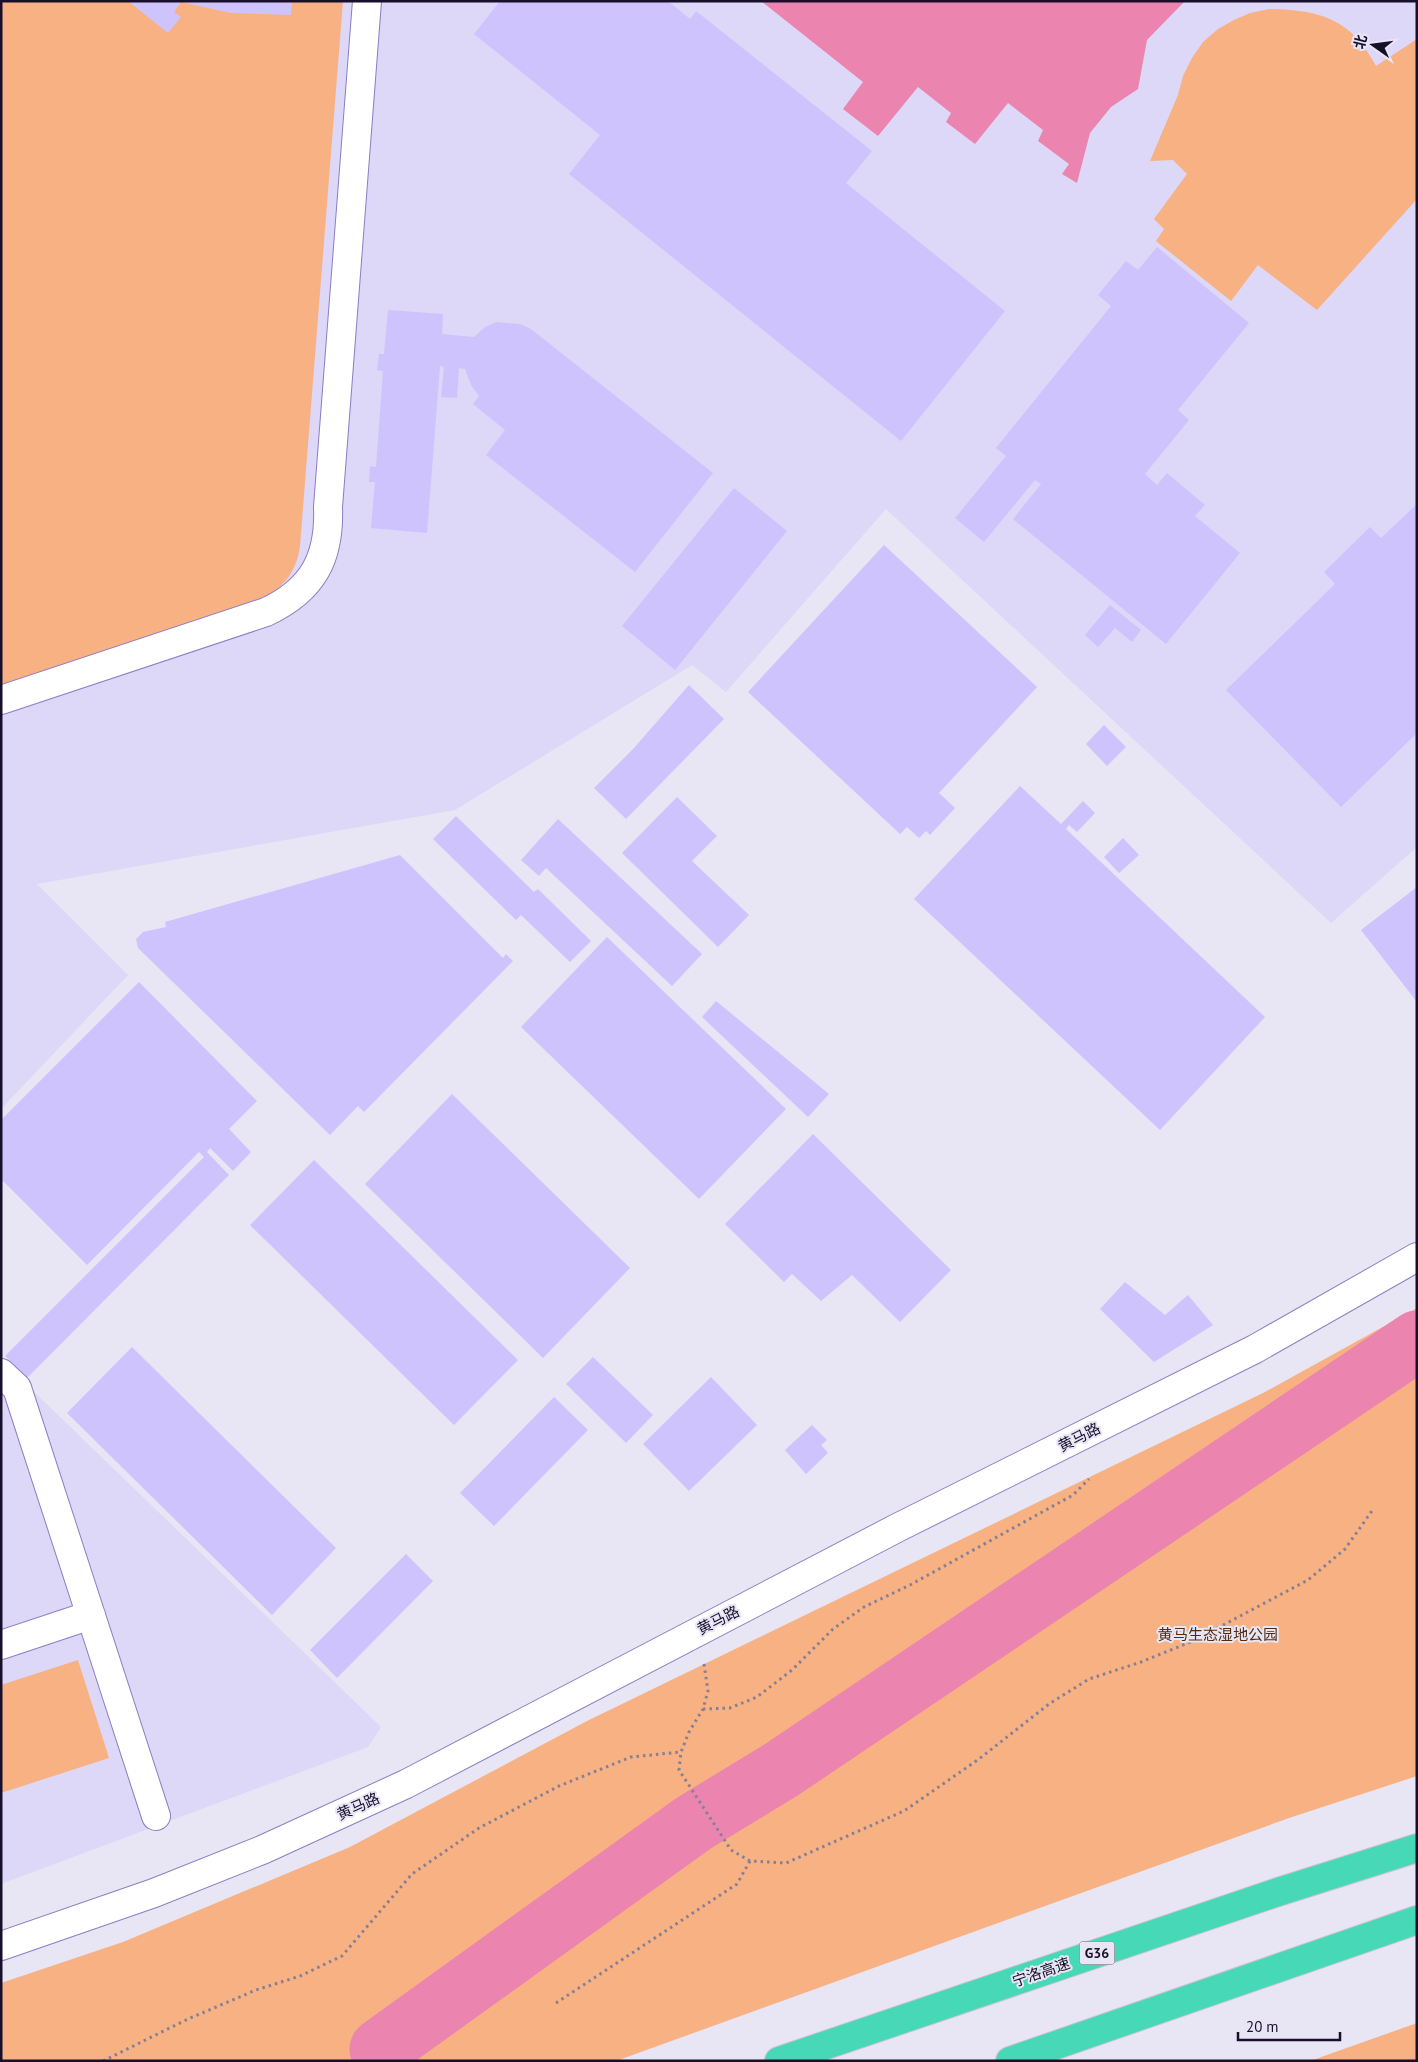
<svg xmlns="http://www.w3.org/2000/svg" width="1418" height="2062" viewBox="0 0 1418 2062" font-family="'PT Sans','Noto Sans SC',sans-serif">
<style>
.built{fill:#ddd7f8}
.green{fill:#f7b182}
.water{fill:#eb85b0}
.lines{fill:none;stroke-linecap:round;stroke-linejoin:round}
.river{stroke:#eb85b0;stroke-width:61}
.building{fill:#cfc3fe}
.minor-casing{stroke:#8e7dc2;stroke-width:30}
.highway-casing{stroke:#c8c6cc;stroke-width:30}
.path{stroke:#858095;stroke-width:3;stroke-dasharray:2.5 4;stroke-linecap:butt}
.minor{stroke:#fff;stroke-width:28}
.highway{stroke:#47d9b7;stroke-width:28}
.labels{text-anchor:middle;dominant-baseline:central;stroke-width:4;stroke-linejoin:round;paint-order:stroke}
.shield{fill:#e8e5f5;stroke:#565068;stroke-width:1}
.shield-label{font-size:14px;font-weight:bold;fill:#18102b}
.street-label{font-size:15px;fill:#18102b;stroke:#e8e5f5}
.park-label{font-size:15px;fill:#502c12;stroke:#e8e5f5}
</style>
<rect width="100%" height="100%" fill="#e8e5f5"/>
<path class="built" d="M1,1H1417V847L1331,923L886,509L726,692L692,665L455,810L37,884L128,975L1,1109Z
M1,1360L381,1727L368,1747L1,1884Z"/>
<path class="green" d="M1,1H343L300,546C296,574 282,590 256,601L1,687Z
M1269,9C1321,10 1351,19 1376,66L1417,39V199L1317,310L1258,265L1231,301L1156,241L1164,229L1154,219L1187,174L1173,160L1150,161L1178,95L1183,76L1192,58L1203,42L1218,29L1234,20L1250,13Z
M1417,1308V1776L1289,1818L616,2061H1V1983L123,1942L350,1847L587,1721L1263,1393Z
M78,1660L109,1758L1,1793V1685Z
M1417,2023V2061H1310Z"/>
<path class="water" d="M761,1H1185L1147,40L1138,89L1111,107L1090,133L1077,183L1062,174L1069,164L1038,141L1043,130L1008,103L975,144L946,122L951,113L918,87L878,136L843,109L863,82Z"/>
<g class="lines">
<path class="river" d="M380,2049L694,1823L781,1770L1417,1341"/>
</g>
<path class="building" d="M128,1H292L291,15L231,13L181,2L174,12L181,17L168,33Z
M500,1H668L690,19L696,11L872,151L846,183L1005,311L901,441L569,174L600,135L474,34Z
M1157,247L1249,323L1178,410L1189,420L1145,474L1157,485L1167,473L1205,505L1195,516L1240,553L1166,644L1013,519L1041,484L1035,480L984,542L955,518L1006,456L996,448L1111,306L1098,295L1126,261L1138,270Z
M388,310L443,314L442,334L474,337L485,327L496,322L520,324L531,329L713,473L635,572L486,455L505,430L473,404L479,396L471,385L465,369L459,368L457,398L441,397L444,367L440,366L427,533L371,528L375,482H369L370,466L376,467L383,371L377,370L379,354H384Z
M734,488L787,531L675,670L622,626Z
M1417,504V733L1341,807L1226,690L1335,584L1324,572L1370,527L1381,538Z
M884,545L1037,687L939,793L955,808L930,835L926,831L919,838L907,827L900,834L748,692Z
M1110,605L1141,630L1132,642L1115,628L1098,647L1085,635Z
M689,685L724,719L626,819L594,788L634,748Z
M1104,725L1126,747L1107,766L1086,744Z
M1020,786L1061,824L1083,801L1095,813L1077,832L1069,825L1066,829L1265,1017L1160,1130L914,899Z
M677,797L717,836L692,861L749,915L718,947L622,853Z
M456,816L534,892L538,889L591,941L570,962L521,915L516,920L433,839Z
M558,819L702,954L672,986L546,868L539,876L521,860Z
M1123,838L1139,855L1119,873L1104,857Z
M400,855L503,958L506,954L513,961L364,1112L358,1106L330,1135L138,948L136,939L143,932L166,927L165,922Z
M1417,887V1002L1361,930Z
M607,937L786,1109L699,1199L521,1027Z
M139,982L257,1101L229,1129L251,1152L233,1171L210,1148L207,1152L229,1175L27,1378L5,1356L204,1157L199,1152L87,1265L3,1181L1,1183V1120Z
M716,1001L829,1094L808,1117L702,1017Z
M452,1094L630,1268L543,1358L365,1184Z
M813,1134L951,1270L900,1322L852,1275L821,1301L792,1274L784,1282L725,1224Z
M314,1160L518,1360L454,1425L250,1225Z
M1125,1282L1165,1315L1188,1295L1213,1325L1154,1362L1100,1309Z
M132,1347L336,1548L272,1615L67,1413Z
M593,1357L653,1415L626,1443L566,1384Z
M711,1377L757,1425L689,1491L643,1444Z
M554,1397L588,1430L494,1526L460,1493Z
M812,1425L827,1440L821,1445L828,1453L806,1474L785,1450Z
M406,1554L433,1581L337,1678L310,1650Z"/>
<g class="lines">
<defs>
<path id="minor" d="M1,700L266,612C313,590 330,558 328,507L367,1
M1,1373L17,1388L156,1816
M1,1645L91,1615
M1,1946L154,1893L262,1850L406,1784L897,1528L1255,1349L1417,1257"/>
<path id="highway" d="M779,2061L1278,1892L1417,1848
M1010,2061L1417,1920"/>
</defs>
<use href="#minor" class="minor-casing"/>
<use href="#highway" class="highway-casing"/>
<path class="path" d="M704,1664L708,1691L703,1709L689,1732L681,1752L679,1770L731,1850L750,1861L786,1863L904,1811L979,1759L1049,1704L1089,1679L1141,1662L1193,1641L1308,1580L1345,1549L1374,1508
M703,1709L730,1708L757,1697L792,1670L833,1629L864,1607L910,1585L1073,1495L1089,1479
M556,2003L737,1884L750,1861
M103,2061L188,2019L256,1990L300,1976L342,1956L412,1874L479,1828L559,1786L631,1757L681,1752"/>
<use href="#minor" class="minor"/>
<use href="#highway" class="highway"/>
</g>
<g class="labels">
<rect class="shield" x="1079.5" y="1941.5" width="35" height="23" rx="4"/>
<g class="shield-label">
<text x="1097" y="1953">G36</text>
</g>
<g class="street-label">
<text transform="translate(1079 1437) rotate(-27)">黄马路</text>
<text transform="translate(718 1620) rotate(-27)">黄马路</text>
<text transform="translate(358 1806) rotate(-24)">黄马路</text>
<text transform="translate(1041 1972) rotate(-19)">宁洛高速</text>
</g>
<g class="park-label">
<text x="1218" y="1634">黄马生态湿地公园</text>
</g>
</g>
<rect width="1418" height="2062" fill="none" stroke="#18102b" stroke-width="5"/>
<g transform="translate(1373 45) rotate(284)" stroke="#e8e5f5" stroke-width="4" paint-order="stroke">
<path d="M0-4L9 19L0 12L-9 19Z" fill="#18102b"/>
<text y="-8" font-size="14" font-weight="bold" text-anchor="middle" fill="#18102b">北</text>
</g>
<path d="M1238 2032v8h102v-8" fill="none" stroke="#18102b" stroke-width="2.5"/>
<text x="1246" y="2032" font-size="15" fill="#18102b" stroke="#e8e5f5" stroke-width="4" paint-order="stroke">20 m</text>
</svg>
